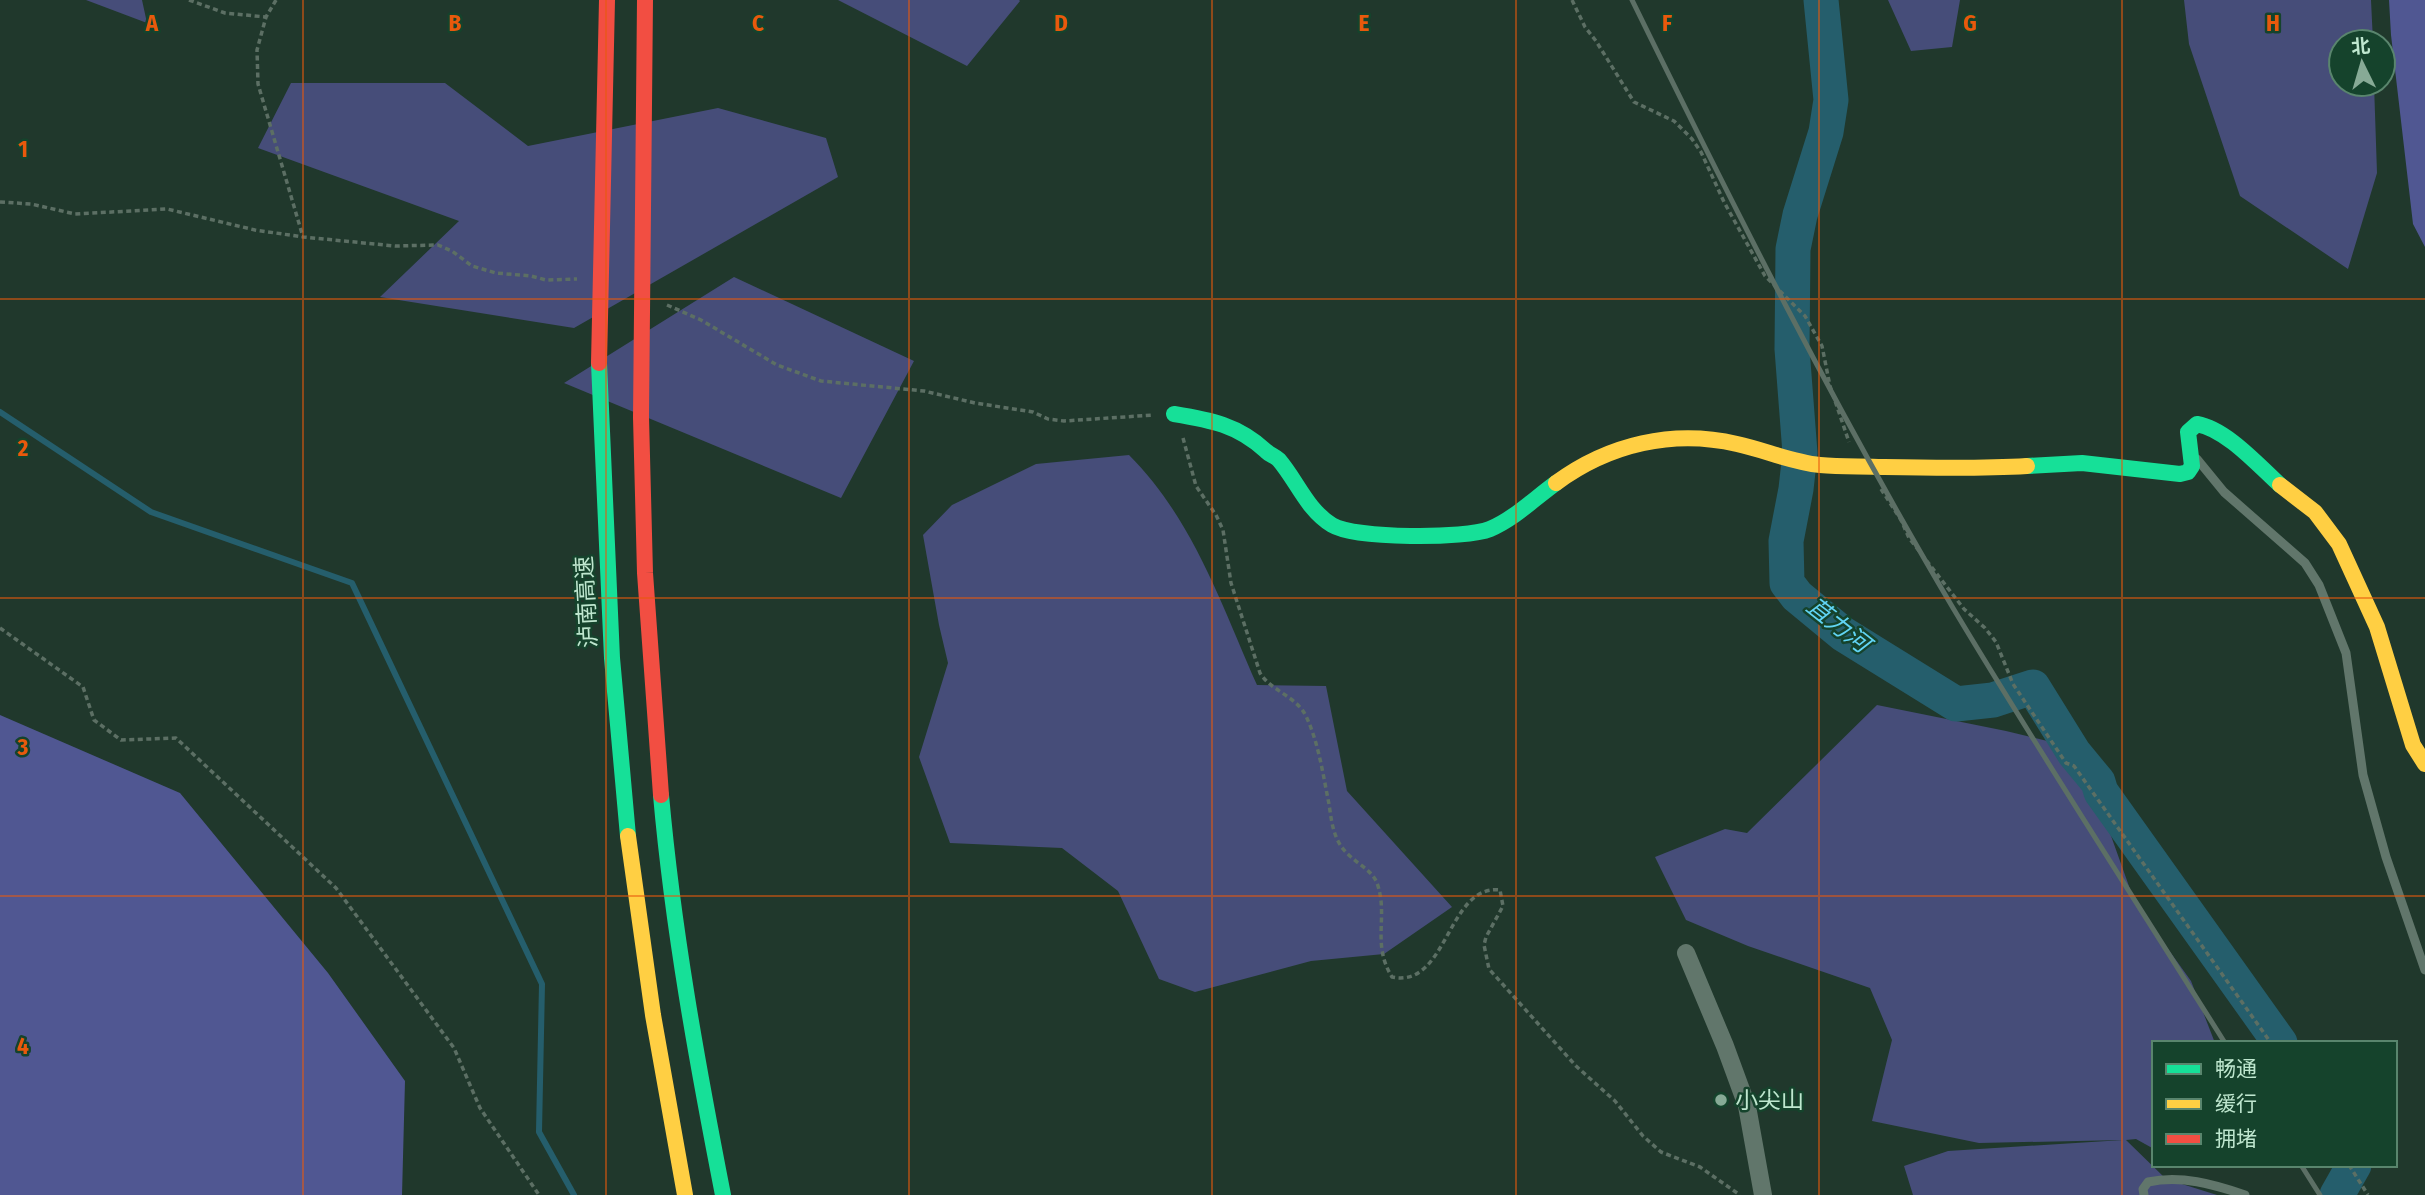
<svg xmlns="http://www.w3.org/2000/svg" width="2425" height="1195" viewBox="0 0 2425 1195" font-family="'Fira Sans Condensed','Noto Sans SC',sans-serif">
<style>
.green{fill:#464d79}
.forest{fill:#505792}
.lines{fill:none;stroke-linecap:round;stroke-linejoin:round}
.stream{stroke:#255e6c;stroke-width:6}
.river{stroke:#255e6c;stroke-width:35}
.path{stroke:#5c6f64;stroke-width:3.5;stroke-dasharray:5 3.5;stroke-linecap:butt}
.lane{stroke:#61766b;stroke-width:9}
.street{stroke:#61766b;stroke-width:18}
.fast{stroke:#16e098;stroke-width:16}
.slow{stroke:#ffcf43;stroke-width:16}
.jam{stroke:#f24e42;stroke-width:16}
.rail{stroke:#5c6f65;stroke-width:5}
.jam-bridge{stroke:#f24e42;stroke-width:16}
.grid{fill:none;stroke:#e8590c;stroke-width:2;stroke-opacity:0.55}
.poi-dot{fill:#87aa96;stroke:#15432c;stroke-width:2.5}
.labels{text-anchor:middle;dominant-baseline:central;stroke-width:5;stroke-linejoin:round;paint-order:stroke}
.street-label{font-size:23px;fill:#bfe7cf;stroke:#15432c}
.poi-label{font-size:23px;fill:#bfe7cf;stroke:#15432c;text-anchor:start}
.water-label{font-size:24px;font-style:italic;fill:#61d4f4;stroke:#15432c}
.grid-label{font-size:23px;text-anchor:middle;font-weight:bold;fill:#e8590c;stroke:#15432c;stroke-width:5;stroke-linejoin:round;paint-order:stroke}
</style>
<rect width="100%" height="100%" fill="#20382c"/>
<path class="green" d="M86,0H142L147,23Z
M838,0H1019L1020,1L967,66Z
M1888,0H1960L1952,47L1911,51Z
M2184,0H2371L2373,42H2341V84H2374L2377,173L2348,269L2240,196L2189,44Z
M291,83H445L528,146L718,108L826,138L838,177L574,328L380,297L459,221L258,148Z
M734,277L914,361L841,498L564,383Z
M1129,455C1193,519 1221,604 1257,685L1326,686L1347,791L1452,907L1384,954L1311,961L1195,992L1159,979L1118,891L1062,848L950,843L919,757L948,663L939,625L923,535L952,505L1036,464Z
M1877,705L2006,731L2080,749L2135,903L2191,981L2215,1043H2154V1149L2136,1139L2126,1140L2166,1179L2217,1195H1913L1904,1166L1948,1151L2123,1140L1979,1143L1872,1121L1892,1040L1870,988L1748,946L1686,920L1655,857L1725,829L1747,833Z"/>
<path class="forest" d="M2389,0H2425V247L2413,224L2391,35Z
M0,715L180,793L328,973L405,1081L402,1195H0Z"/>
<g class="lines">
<path class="stream" d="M0,412L151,512L352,583L542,984L539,1132L574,1195"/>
<path class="river" d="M1821,0L1831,100L1826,132L1800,215L1793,249L1792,349L1800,453L1796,489L1786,541L1787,583L1797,596L1843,634L1956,704L1993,700L2033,687L2074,753L2098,782L2101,792L2280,1043
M2337,1195L2354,1165"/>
<path class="path" d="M189,0L225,13L266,17
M276,0L266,17L257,50L258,84L303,237
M1572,0L1585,27L1596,41L1634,102L1674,121L1692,139L1701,152L1724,202L1765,276L1805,316L1822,346L1830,386L1849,442
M0,202L31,204L75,214L167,209L255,230L303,237L395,246L438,245L452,251L472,266L496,273L531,276L546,280L577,279
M667,305L701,320L777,365L821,381L924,391L975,403L1033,412L1048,419L1064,421L1154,415
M1183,438L1196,486L1216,515L1223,530L1231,583L1260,673C1271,691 1296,696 1306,716C1319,744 1323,775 1329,804C1331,817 1332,829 1338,841C1348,861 1371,867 1377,883C1389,917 1371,943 1392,977C1448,989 1447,884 1500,890L1503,906L1486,937L1484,945L1489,969L1576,1066L1615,1101L1643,1136L1661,1152L1700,1167L1740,1195
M1881,489L1901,520L1909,538L1964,609L1985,628L1996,642L2013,684L2066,763L2074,766L2271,1043
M0,628L83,687L94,720L121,740L176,738L336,888L454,1048L480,1108L539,1195
M2349,1165L2368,1195"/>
<path class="lane" d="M2197,459L2224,492L2305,563L2319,585L2346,653L2363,775L2386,857L2425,970
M2144,1195L2143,1189L2148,1182C2181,1175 2213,1184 2245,1195"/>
<path class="street" d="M1686,953L1725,1046L1747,1106L1763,1195"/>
<path class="fast" d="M599,363L612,658L628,836
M1174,414C1211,420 1238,425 1266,451C1270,455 1275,456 1279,460C1297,481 1307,510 1332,525C1355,539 1466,539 1490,529C1514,519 1535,498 1556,483
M2027,466L2082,463L2180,474L2188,472L2192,466L2188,432L2197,424C2226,429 2258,465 2280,485
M661,795C673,930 697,1062 723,1195"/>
<path class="slow" d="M1556,483C1609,444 1673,429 1737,444C1765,450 1791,462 1820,465C1841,467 1862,466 1883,467C1932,468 1979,469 2027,466
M2280,485L2315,512L2339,544L2377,627L2413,745L2425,764
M628,836L653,1015L685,1195"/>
<path class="jam" d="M641,417L645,573L661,795"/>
<path class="rail" d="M1632,0C1733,206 1836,410 1953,608C2041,755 2134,898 2225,1043
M2301,1165L2320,1195"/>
<path class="jam-bridge" d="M599,363L607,0
M641,417L645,0"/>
</g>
<path class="grid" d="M303,0V1195M606,0V1195M909,0V1195M1212,0V1195M1516,0V1195M1819,0V1195M2122,0V1195M0,299H2425M0,598H2425M0,896H2425"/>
<circle class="poi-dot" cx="1721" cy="1100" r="7"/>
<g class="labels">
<g class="street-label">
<text transform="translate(586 602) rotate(-93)">泸南高速</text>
</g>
<g class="poi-label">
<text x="1735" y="1100">小尖山</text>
</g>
<g class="water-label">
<text transform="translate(1838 625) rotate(38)">苴力河</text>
</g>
</g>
<g class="grid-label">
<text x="152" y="31">A</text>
<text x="455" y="31">B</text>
<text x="758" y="31">C</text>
<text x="1061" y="31">D</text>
<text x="1364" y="31">E</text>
<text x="1667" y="31">F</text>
<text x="1970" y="31">G</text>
<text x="2273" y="31">H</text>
<text x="23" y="157">1</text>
<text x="23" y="456">2</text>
<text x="23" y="755">3</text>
<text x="23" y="1054">4</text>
</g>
<rect x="2152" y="1041" width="245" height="126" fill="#15432c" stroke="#59856d" stroke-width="2"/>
<rect x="2166" y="1064" width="35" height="10" fill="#16e098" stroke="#59856d" stroke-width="2"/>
<text x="2215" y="1076" font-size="21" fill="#bfe7cf">畅通</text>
<rect x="2166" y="1099" width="35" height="10" fill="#ffcf43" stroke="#59856d" stroke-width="2"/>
<text x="2215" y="1111" font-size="21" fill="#bfe7cf">缓行</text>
<rect x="2166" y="1134" width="35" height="10" fill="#f24e42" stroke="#59856d" stroke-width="2"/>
<text x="2215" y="1146" font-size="21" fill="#bfe7cf">拥堵</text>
<g transform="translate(2362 63) rotate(355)"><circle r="33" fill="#15432c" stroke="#59856d" stroke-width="2"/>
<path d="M0-5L12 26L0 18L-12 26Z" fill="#87aa96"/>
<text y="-10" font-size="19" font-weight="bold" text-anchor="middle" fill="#bfe7cf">北</text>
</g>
</svg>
